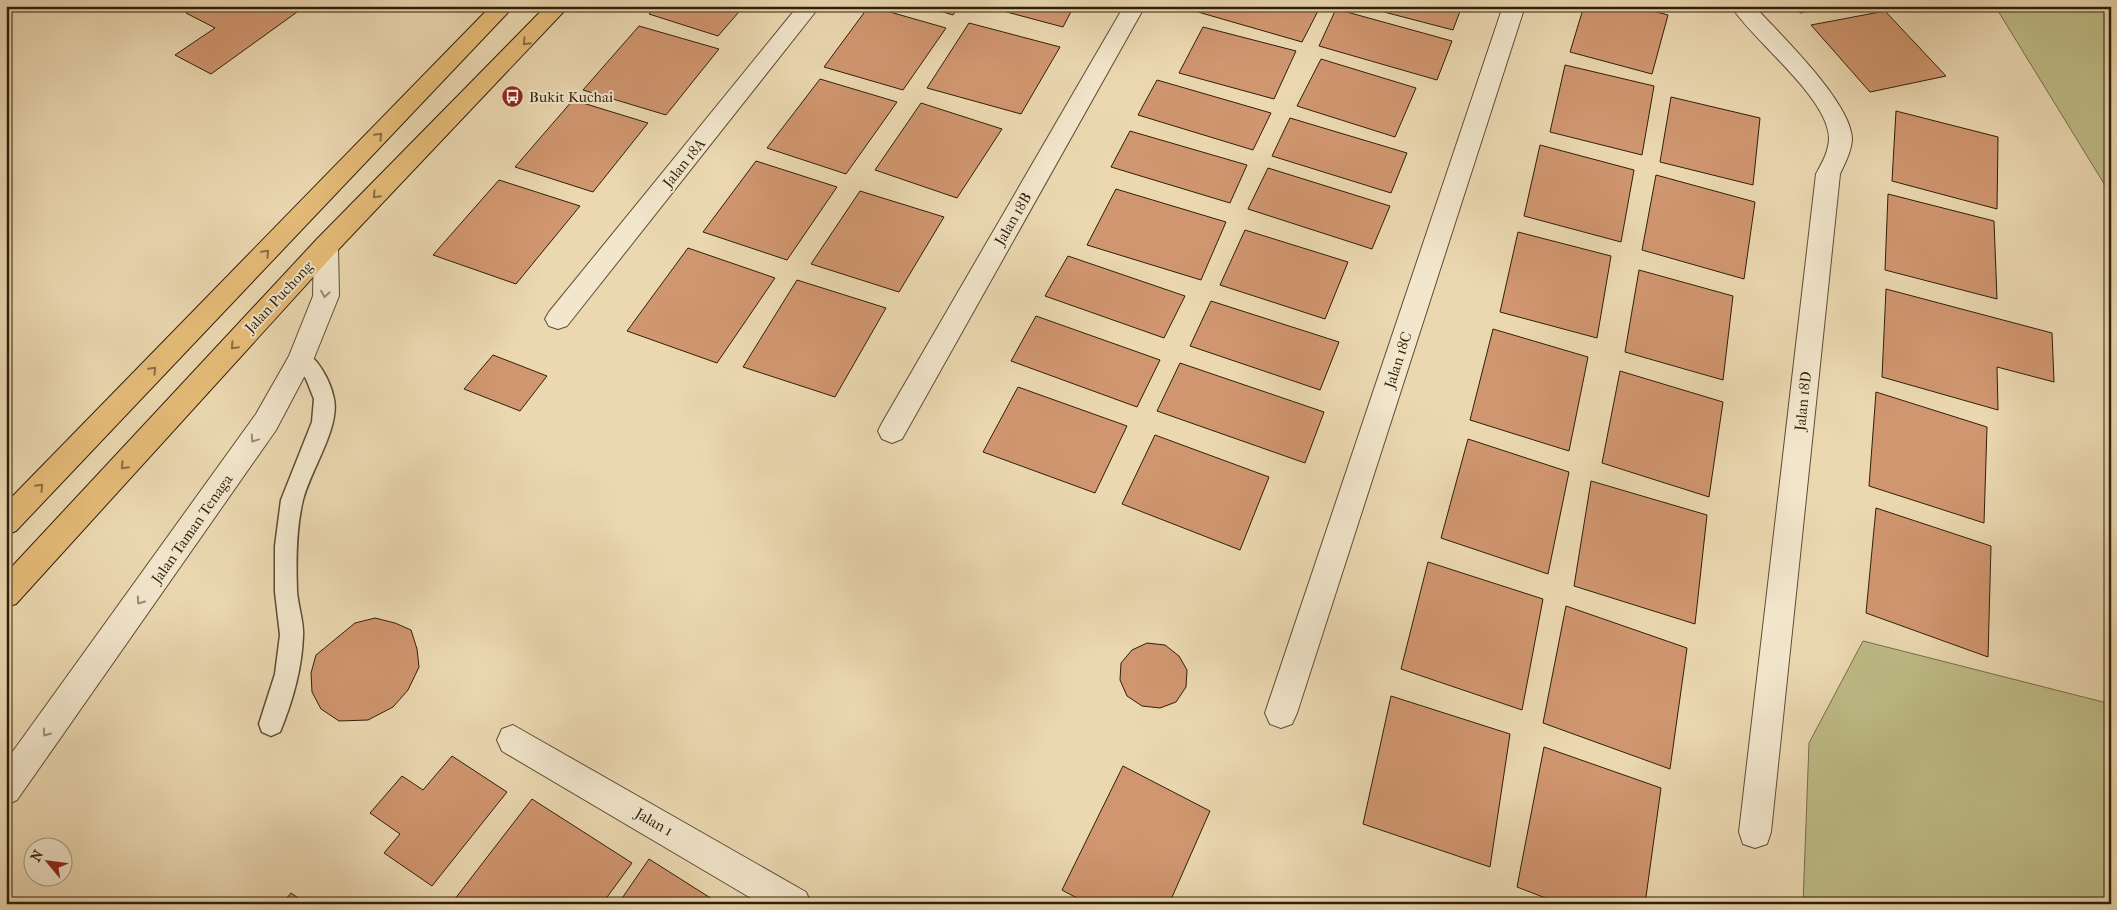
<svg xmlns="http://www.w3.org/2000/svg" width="2117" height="910" viewBox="0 0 2117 910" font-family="'IM FELL French Canon',serif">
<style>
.green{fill:#bebc87;stroke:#766e48}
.building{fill:#d09670;stroke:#2f1f09}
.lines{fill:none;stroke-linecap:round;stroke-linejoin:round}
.lane-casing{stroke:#5e4d33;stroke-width:3}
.street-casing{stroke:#5e4d33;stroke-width:2}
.primary-casing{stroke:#2f1f09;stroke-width:2}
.lane{fill:#f2e6cc;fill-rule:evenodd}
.street{fill:#f2e6cc;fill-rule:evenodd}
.primary{fill:#e6bc78;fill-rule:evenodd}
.oneway{stroke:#8a6e40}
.oneway2{stroke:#9a8c74}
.labels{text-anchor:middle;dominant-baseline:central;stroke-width:4;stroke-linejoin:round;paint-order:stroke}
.poi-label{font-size:15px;fill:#2f1f09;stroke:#f2e6cc;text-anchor:start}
.street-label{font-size:15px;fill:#2f1f09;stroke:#f2e6cc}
</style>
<rect width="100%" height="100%" fill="#ebd8b1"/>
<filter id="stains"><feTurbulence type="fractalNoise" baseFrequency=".004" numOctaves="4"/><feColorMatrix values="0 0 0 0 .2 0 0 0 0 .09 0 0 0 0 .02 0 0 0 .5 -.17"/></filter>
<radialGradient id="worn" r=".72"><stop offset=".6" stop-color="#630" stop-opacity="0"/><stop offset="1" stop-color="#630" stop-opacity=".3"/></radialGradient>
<path class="green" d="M1995,6H2111V195Z
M1863,641L2111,704V904H1803L1809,743Z"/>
<path class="building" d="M195,6H303L304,7L211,74L175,55L215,28L186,13Z
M656,6H744L718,36L649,14Z
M869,6L946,28L903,90L824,67Z
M924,6H959L953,15Z
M984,6H1074L1063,27Z
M1194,6H1309L1319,9L1302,42L1191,10Z
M1361,6H1462L1453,30Z
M1584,6H1634L1668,15L1652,74L1570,52Z
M1794,6H1836L1800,13Z
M1336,9L1452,41L1437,80L1319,46Z
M1885,11L1946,76L1870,92L1811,25Z
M969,23L1060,47L1021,114L927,88Z
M639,26L719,49L666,115L583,90Z
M1203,27L1296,51L1274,99L1179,73Z
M1321,59L1416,88L1395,137L1297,106Z
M1565,65L1654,86L1642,155L1550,132Z
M820,79L897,102L846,174L767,148Z
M1157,80L1271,113L1253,150L1138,115Z
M1671,97L1760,118L1753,185L1660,162Z
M573,100L648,123L593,192L515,167Z
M921,103L1002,129L957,198L875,170Z
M1896,111L1998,137L1997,209L1892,181Z
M1290,118L1407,153L1391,193L1272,156Z
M1130,131L1247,165L1230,203L1111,167Z
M1540,145L1634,170L1621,242L1524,216Z
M756,161L837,187L787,260L703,232Z
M1268,168L1390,206L1372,249L1248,209Z
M1656,175L1755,202L1744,279L1642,250Z
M499,180L580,206L516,284L433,255Z
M1116,189L1226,222L1201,280L1087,245Z
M860,191L944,217L899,292L811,264Z
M1888,194L1994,221L1997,299L1885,270Z
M1245,230L1348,262L1325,319L1220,285Z
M1518,232L1611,256L1597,338L1500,312Z
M688,248L775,278L717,363L627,331Z
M1068,256L1185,296L1164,338L1045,296Z
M1639,270L1733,296L1723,380L1625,352Z
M797,280L886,308L835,397L743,367Z
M1886,289L2052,333L2054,382L1997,367L1998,410L1882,377Z
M1211,301L1339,342L1320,390L1190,346Z
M1036,316L1160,360L1137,407L1011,361Z
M1493,329L1588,357L1569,451L1470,420Z
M493,355L547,376L520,411L464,389Z
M1180,363L1324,412L1305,463L1157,411Z
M1620,371L1723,402L1709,497L1602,463Z
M1018,387L1127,426L1095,493L983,452Z
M1876,392L1987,427L1984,523L1869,486Z
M1155,435L1269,477L1240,550L1122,504Z
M1468,439L1569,472L1548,574L1441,538Z
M1591,481L1707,515L1695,624L1574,586Z
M1876,508L1991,546L1988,657L1866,613Z
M1428,562L1543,599L1522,710L1401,669Z
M1566,606L1687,648L1670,769L1543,723Z
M375,618L395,623L411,630L417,649L419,667L408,690L393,707L368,720L339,721L321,709L312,692L311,673L316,655L355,623Z
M1147,643L1165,645L1179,656L1187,670L1186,687L1176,702L1160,708L1142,706L1127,696L1120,680L1121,663L1132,650Z
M1391,696L1510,734L1490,867L1363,824Z
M1544,747L1661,788L1645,904H1561L1517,887Z
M452,756L507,792L432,886L384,853L400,834L370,813L402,776L423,790Z
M1123,766L1210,811L1169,904H1088L1062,890Z
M532,799L632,863L602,904H451Z
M649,859L720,904H618Z
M291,893L307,904H282Z"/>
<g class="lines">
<defs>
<path id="lane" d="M301,350C317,355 331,382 334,399C340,428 310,471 303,500C296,528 296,562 297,591C298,606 304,622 303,636C302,669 292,703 280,732L271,736L262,732L259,724L275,674L280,635L275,592V546L281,500L312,422L314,399L306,379L291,358L294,352Z"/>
<path id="street" d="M798,6H820L567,326L558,329L549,326L545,319L549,312Z
M1124,6H1145L902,439L892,443L882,439L878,431L882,423Z
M1503,6H1525L1297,713L1292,724L1281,728L1270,724L1265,713Z
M1731,6H1754C1779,33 1850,101 1852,138C1852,150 1845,163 1840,174L1771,832L1767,844L1755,848L1743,844L1739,832L1816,174C1822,163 1829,151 1829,138C1828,97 1752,40 1731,6Z
M326,237L335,239L338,246L339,296L314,358L276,430L17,800L6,805V761L256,414L289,356L313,296L314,246L317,239Z
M513,725L806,892L811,904H761L502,751L497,740L502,729Z"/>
<path id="primary" d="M491,6H514L16,531L6,535V503Z
M546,6H569L335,253L16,604L6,607V573L317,239Z"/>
</defs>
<use href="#lane" class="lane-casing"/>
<use href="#street" class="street-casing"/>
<use href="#primary" class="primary-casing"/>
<use href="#lane" class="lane"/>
<use href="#street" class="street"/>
<use href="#primary" class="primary"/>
</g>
<defs><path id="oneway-chevron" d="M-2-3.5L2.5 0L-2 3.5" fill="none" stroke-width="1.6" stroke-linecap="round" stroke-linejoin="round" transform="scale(1.25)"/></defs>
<g class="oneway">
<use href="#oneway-chevron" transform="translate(526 42) rotate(134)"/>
<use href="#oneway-chevron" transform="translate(379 136) rotate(-46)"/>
<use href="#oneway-chevron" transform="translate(376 195) rotate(134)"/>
<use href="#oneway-chevron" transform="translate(266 253) rotate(-46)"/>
<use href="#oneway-chevron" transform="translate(234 346) rotate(133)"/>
<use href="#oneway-chevron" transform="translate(153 370) rotate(-46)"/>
<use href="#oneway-chevron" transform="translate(124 466) rotate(133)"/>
<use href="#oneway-chevron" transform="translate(40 487) rotate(-46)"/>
</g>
<g class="oneway2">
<use href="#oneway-chevron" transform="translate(325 294) rotate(99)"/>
<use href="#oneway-chevron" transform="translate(254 439) rotate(124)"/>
<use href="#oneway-chevron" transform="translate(140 601) rotate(125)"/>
<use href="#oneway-chevron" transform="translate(46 733) rotate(125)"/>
</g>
<defs>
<symbol id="bus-disc" viewBox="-11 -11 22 22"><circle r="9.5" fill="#8f2418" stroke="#f2e6cc"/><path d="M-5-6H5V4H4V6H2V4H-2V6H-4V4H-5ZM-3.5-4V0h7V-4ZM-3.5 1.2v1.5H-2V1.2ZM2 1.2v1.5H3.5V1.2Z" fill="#fff"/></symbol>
</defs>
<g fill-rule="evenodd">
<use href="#bus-disc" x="500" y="84" width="25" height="25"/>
</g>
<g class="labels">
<g class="poi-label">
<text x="529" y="97">Bukit Kuchai</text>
</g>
<g class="street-label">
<text transform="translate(684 163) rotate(-51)">Jalan 18A</text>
<text transform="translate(1013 219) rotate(-60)">Jalan 18B</text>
<text transform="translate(279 297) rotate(-47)">Jalan Puchong</text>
<text transform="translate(1398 360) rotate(-72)">Jalan 18C</text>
<text transform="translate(1803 401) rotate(-84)">Jalan 18D</text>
<text transform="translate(192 529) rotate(-55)">Jalan Taman Tenaga</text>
<text transform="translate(654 822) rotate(30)">Jalan 1</text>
</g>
</g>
<rect width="2117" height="910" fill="none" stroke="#ebd8b1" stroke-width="25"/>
<rect x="8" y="8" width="2102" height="895" fill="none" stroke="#2f1f09" stroke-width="2.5"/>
<rect x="12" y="12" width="2092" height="885" fill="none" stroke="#2f1f09"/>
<g transform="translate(48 862) rotate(299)"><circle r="24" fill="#f2e6cc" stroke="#a4967e"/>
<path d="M0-4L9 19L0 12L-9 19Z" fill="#8f2418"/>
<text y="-8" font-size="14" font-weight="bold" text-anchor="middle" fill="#2f1f09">N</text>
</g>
<rect width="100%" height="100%" filter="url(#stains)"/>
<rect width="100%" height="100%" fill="url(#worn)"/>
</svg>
